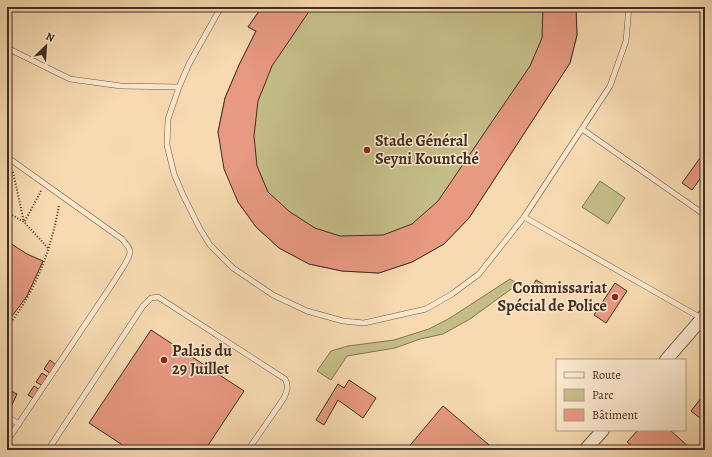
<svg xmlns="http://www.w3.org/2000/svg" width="712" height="457" viewBox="0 0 712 457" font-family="Alegreya,serif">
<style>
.green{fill:#c4bd87;stroke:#827555}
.building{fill:#e79981;stroke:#412d23}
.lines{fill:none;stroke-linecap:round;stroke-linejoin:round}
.service-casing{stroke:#6e5846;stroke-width:6}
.tertiary-casing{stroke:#6e5846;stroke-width:14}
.path{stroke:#412d23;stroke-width:2;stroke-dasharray:1 2;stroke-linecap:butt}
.service{stroke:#fae7cc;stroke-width:5}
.tertiary{stroke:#fae7cc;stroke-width:12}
.poi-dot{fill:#8f2418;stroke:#fae7cc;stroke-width:1.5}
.labels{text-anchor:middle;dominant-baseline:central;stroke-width:3;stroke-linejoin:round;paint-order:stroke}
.poi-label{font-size:16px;font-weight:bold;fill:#412d23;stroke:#fae7cc;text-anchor:start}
</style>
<rect width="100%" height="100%" fill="#f7dab1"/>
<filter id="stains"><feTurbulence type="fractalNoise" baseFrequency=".005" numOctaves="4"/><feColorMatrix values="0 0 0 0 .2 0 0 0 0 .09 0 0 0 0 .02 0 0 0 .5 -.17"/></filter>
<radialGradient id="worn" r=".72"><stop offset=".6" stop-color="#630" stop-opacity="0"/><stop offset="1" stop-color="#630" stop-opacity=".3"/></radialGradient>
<path class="green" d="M262,7H576L577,35L570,63L469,218L444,244L412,262L379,273L342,271L309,264L279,248L256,227L238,202L218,132L225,98L239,65L256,31L248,27Z
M600,181L625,198L608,224L582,207Z
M510,279L518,284L470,319L443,334L420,339L395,348L347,356L331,380L317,371L331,351L348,346L394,340L429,329L450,318Z"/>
<path class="building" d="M262,7H312L272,66L258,101L254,136L257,166L268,192L290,212L315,228L340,236L383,235L412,224L438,201L530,66L542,38L543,7H576L577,35L570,63L469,218L444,244L412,262L379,273L342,271L309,264L279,248L256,227L238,202L224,169L218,132L225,98L239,65L256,31L248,27Z
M700,158L705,162V172L692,190L682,183Z
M7,241L27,254L43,261L27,296L7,323Z
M536,280L548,287L544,294L532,288Z
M615,283L627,291L606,323L594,315Z
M151,330L244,391L205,450H130L89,423Z
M50,360L56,365L51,374L44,369Z
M42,373L48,377L43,386L36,382Z
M349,380L376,398L363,418L338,400L324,425L316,420L338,384L344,388Z
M34,386L40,390L35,399L28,395Z
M7,389L17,394L11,407L7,405Z
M705,393V406L702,410L705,413V422L691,411Z
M443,406L495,450H406Z
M638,430H670L692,450H636L627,442Z"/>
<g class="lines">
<defs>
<path id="service" d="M221,7L189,64L179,87L168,119L167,145L174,174L183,195L200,229L210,245L233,268L273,295L307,311L343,321L364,323L426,309L452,294L479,274L524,217L610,86L626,41L629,7
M7,48L70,79L121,86L179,87
M582,129L705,215
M7,157L122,239C125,243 130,247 130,252C130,259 118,274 115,280L7,441
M524,217L701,318
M7,417L19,424
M48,450L143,306L151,298L158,297L285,379C289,386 287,391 284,398L248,450"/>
<path id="tertiary" d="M666,360L705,315
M585,450L603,430"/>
</defs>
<use href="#service" class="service-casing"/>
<use href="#tertiary" class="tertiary-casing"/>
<path class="path" d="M13,172L24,222
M7,212L24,222L48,248
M25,221L41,191
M7,327C35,294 52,247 59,205"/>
<use href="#service" class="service"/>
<use href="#tertiary" class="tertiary"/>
</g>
<g class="poi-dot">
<circle cx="367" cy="150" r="4"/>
<circle cx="615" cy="297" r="4"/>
<circle cx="164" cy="360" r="4"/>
</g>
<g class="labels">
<g class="poi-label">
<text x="375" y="141">Stade Général<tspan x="375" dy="18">Seyni Kountché</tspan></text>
<text x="607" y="288" text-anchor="end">Commissariat<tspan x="607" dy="18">Spécial de Police</tspan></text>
<text x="172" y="351">Palais du<tspan x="172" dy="18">29 Juillet</tspan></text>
</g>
</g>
<rect width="712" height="457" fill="none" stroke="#f7dab1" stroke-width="24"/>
<rect x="8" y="8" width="696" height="441" fill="none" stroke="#412d23" stroke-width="2"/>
<rect x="12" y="12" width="688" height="433" fill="none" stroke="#412d23"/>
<rect x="556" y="359" width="130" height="72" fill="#fae7cc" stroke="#b09d88"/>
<rect x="564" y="372" width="20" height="6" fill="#fae7cc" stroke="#b09d88"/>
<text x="592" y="379" font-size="12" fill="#412d23">Route</text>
<rect x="564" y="389" width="20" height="12" fill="#c4bd87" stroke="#b09d88"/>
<text x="592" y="399" font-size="12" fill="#412d23">Parc</text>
<rect x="564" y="409" width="20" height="12" fill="#e79981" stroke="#b09d88"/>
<text x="592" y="419" font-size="12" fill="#412d23">Bâtiment</text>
<g transform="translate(46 46) rotate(25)" stroke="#fae7cc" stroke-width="3" paint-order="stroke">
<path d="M0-3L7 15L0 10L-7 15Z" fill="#412d23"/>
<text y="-6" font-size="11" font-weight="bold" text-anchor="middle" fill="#412d23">N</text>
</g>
<rect width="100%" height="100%" filter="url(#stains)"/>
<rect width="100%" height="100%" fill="url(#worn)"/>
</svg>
